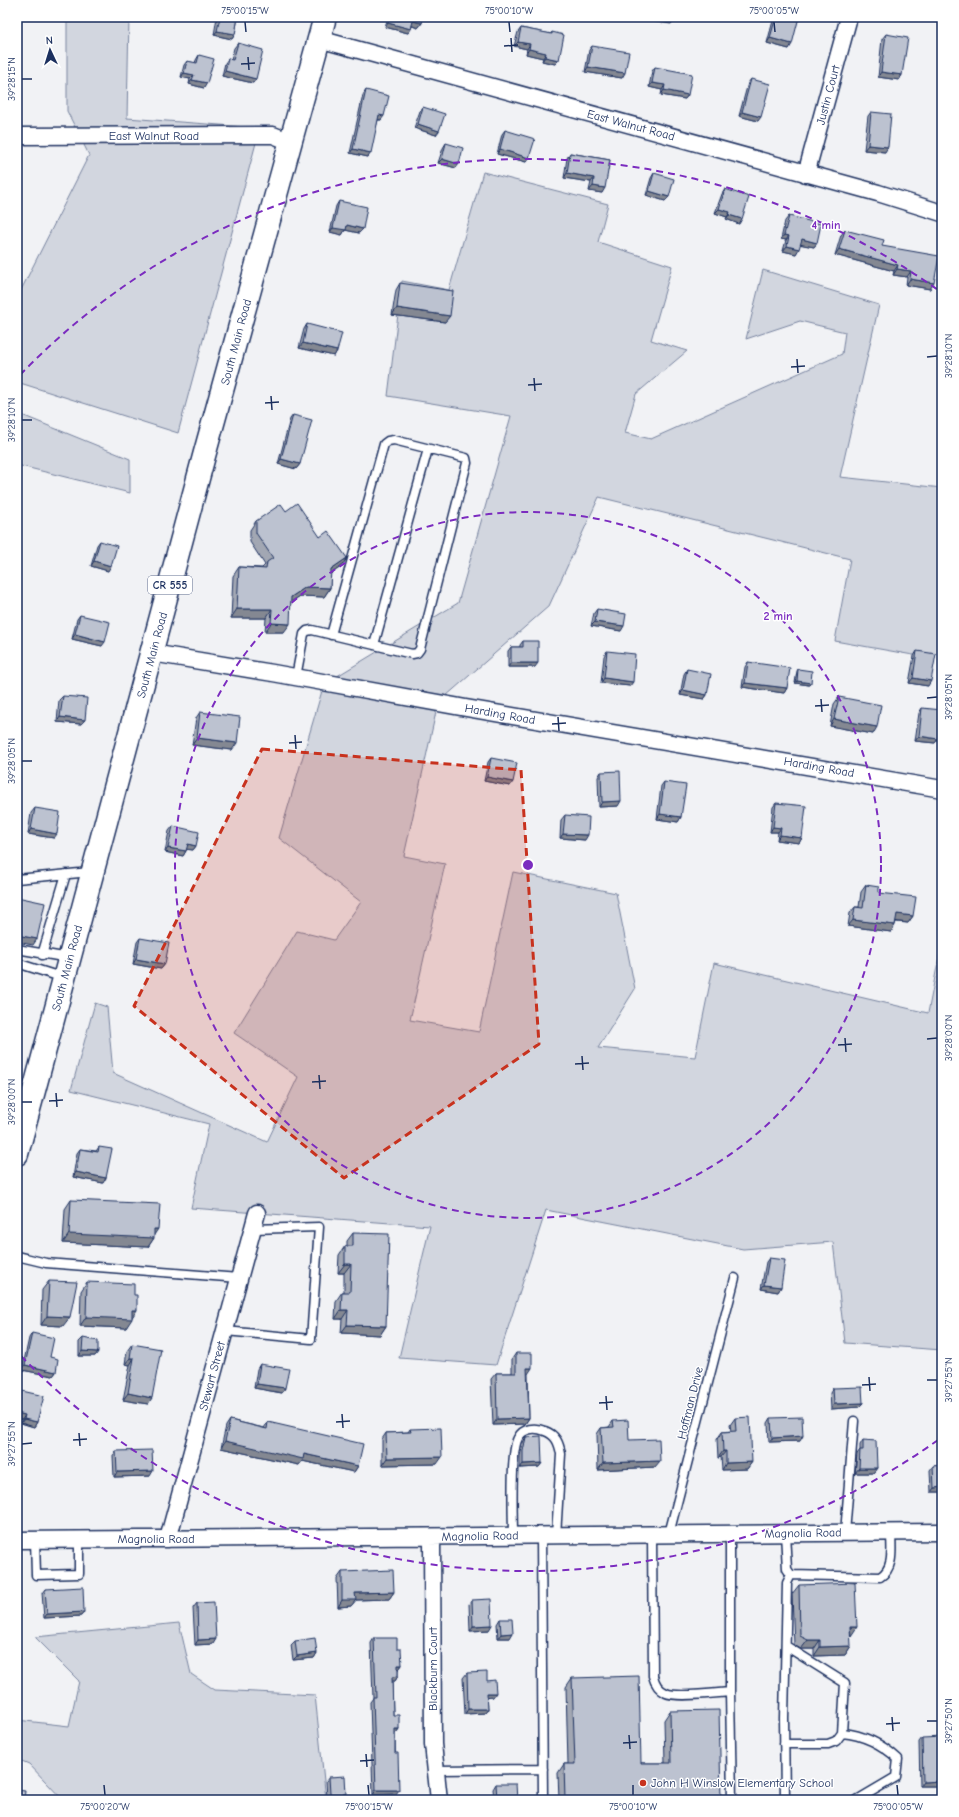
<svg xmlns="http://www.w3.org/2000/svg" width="959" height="1817" viewBox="0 0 959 1817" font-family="'Comic Neue',sans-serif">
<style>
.green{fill:#d2d6df;stroke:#76829e}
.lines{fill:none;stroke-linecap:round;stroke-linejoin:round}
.lane-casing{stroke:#1b2f5e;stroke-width:11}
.street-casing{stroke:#1b2f5e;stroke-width:19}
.primary-casing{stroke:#1b2f5e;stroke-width:25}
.lane{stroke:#fff;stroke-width:8}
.street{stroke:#fff;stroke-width:16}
.primary{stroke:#fff;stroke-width:22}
.wall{fill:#a2a7b3;stroke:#1b2f5e}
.shaded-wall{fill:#848892;stroke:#1b2f5e}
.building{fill:#bcc2d0;stroke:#1b2f5e}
.marked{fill:#c8321e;fill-opacity:0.2;stroke:#c8321e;stroke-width:3;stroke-dasharray:8 5;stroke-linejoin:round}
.ticks{fill:none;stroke:#1b2f5e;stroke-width:1.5}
.ring{fill:none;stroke:#7b2cbf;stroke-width:2;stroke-dasharray:7 5}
.poi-dot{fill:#c8321e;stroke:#fff;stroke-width:1.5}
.labels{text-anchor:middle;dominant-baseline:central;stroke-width:3;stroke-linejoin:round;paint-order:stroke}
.shield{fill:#fff;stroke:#5f6d8e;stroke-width:1}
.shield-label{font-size:11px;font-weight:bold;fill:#1b2f5e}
.street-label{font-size:12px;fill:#1b2f5e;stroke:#fff}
.poi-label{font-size:12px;fill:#1b2f5e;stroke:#fff;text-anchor:start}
.centre{fill:#7b2cbf;stroke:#fff;stroke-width:2}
.ring-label{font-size:12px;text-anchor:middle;font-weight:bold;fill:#7b2cbf;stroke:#fff;stroke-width:3;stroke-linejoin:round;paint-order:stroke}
.neatline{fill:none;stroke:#1b2f5e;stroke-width:1.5}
.ticks-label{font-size:10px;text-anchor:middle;fill:#1b2f5e}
</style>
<rect width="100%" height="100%" fill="#f1f2f5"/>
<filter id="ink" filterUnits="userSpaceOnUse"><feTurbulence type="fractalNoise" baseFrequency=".025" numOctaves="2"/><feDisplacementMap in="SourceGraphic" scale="8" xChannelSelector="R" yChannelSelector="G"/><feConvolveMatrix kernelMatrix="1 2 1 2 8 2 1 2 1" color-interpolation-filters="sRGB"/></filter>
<g filter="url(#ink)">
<path class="green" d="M67,17H129L127,118L260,128L178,433L17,382V298L89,155L67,111Z
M483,172L608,204L598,242L672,266L651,340L687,351L636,394L625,433L651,439L842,354L845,332L800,321L746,339L763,270L879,305L840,477L942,488V654L913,655L835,641L850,559L599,497L549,606L438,703L404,856L445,864L410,1020L479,1032L513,872L616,893L635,989L598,1048L695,1057L714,963L928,1013L942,941V1350L845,1343L833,1242L743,1249L546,1210L496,1365L399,1358L430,1226L191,1208L209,1124L71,1090L95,1003L107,1007L113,1073L267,1142L298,1077L234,1033L297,931L334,940L361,902L279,838L324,684L458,603L511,416L388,396L402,281L449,290Z
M17,413L130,459V493L17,465Z
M179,1623L191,1674L215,1690L315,1695L326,1800H63L29,1764L17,1759V1720L69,1726L79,1681L35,1637Z"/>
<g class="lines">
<defs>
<path id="lane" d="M374,645L428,449
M296,677L304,634L307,631L312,630L412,654L417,653L420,649L467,463L466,458L394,440L388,441L384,444L331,635
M17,879L90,872
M17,949L69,958
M42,955L66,874
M17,963L64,978
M17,1256L46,1263L239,1278
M225,1331L311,1339L319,1227L253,1229
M785,1533L787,1569L791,1575
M845,1533L854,1421
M652,1534L653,1676C655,1684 658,1689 666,1693C676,1698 717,1693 730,1692
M669,1534L735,1278
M730,1534V1692L732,1800
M513,1536C513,1516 510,1452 518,1438C523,1428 535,1427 545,1431C556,1435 559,1443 561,1454L556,1536
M541,1536L543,1800
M35,1540L36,1575L79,1574V1540
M791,1575L880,1577C895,1568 891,1548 891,1532
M786,1646L845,1683L842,1733C864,1735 881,1743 898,1759L896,1777L857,1800
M784,1744H828L836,1741L842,1733
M436,1770L543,1769
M785,1800L784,1718L787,1583L791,1575"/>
<path id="street" d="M319,39L878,193L942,213
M17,136L273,135L291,142
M806,174L849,17
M152,653L273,673L466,708L942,789
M432,1537L433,1744L439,1800
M168,1539L257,1213
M17,1540L942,1532"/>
<path id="primary" d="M17,1154L204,456L325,17"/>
</defs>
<use href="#lane" class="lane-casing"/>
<use href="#street" class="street-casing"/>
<use href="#primary" class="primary-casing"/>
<use href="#lane" class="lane"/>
<use href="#street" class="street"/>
<use href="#primary" class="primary"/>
</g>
<path class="wall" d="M217,17H238L235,34L232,39L214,35Z
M388,17H423L422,23L418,28L412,26L411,29L408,33L385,27Z
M774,17H799L789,49L767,43Z
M521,28L551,34L552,32L555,64L542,61L543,58L526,54L527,49L514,46L518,32Z
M886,34L902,75L899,80L878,77L882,39Z
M238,43L253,83L222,76L225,63L228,59L231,60L234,48Z
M592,46L622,78L585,72L589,50Z
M199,55L204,88L189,84L190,79L181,77L184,65L187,61L195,63L196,60Z
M655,67L688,95L685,99L661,95L662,90L649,87L652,71Z
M751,79L758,121L739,116L748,83Z
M366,90L381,120H378L368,157L350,153L363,95Z
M423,107L436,135L414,128L420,111Z
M871,112L885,152L864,150L868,116Z
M505,130L529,158L526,162L497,154L502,134Z
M446,143L456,168L438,163L443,148Z
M570,153L610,160L602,193L589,191L591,182L564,178L567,158Z
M654,173L669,197L665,201L646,195L651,178Z
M725,189L739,224L726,219L727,217L715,213L722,194Z
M339,201L359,233L345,230L342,235L330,232L336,206Z
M789,216L817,243L814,247L800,244L796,254L783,251L786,240L781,239L785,221Z
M845,230L882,246L930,289L906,285L907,277L893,275L894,271L835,255L841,235Z
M400,283L445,322L392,315L396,290Z
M307,324L337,351L334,356L299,348L304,329Z
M293,415L300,464L296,469L278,464L290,419Z
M286,511L320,537L347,558L341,567L330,574V588L324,597L300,596L291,602L284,632H265L266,618H231L233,576L239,567L262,568L265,565L250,542V530L256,521Z
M100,541L108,571L91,566L97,545Z
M597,609L621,631L591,626L594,613Z
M80,615L102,646L72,639L77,619Z
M523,641L535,667H508V651L511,647H520V645Z
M607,651L630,686L601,683L604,656Z
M917,651L928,686L909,683L914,656Z
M748,662L787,688L784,693L742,687L745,667Z
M687,669L707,695L704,699L680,695L684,674Z
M798,669L811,683L809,685L795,683L797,671Z
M63,696L85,720L81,724L57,722L59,700Z
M839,697L873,734L830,726L834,704Z
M922,708L938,739L935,743L915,741L919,713Z
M200,712L232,750L192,745L196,718Z
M491,758L510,786L484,781L488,762Z
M601,772L618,806L599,807L598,777Z
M664,782L681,817L678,822L657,819L661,786Z
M776,803L802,838L799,843L777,840L778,832H770L773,807Z
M35,808L54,838L28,834L31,813Z
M565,815L585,840L560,838L561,820Z
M173,826L196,846L193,850L187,849L183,856L165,852L169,831Z
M866,885L913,916L908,923L896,922L895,925L891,932L848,926L850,913L855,907H859L861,892Z
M140,938L165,964L161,969L133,964L137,942Z
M99,1147L103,1183L73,1177L77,1153L80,1149L96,1151Z
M71,1200L154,1238L148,1247L63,1243L65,1209Z
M353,1233L386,1326L380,1335L341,1333L342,1319H335L336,1301L342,1292H344V1273H338L339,1255L345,1246H347V1241Z
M769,1258L781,1287L778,1292L761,1289L766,1262Z
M49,1281L63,1326L41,1325L42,1290Z
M87,1282L132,1317L126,1328L80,1326L81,1291Z
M32,1333L50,1357L56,1372L53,1376L22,1370L29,1338Z
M83,1338L98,1352L95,1356H79V1342Z
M132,1344L148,1404L123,1400L130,1365L125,1364L127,1351Z
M516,1353L528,1374L529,1418L525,1424L493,1425L491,1379L496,1373H512V1359Z
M260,1364L285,1388L282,1393L254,1388L257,1369Z
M833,1388L863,1403L859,1407L831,1409L830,1393Z
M22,1391L37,1422L34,1427L21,1423L22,1420L17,1419V1404L19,1395Z
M735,1418L752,1462L747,1469L722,1470L721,1457L718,1458L717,1439L722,1432L731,1431L730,1425Z
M771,1418L800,1441L769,1442L768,1423Z
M230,1420L264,1428L268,1422L358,1466L354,1472L302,1461L299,1465L221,1448L226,1426Z
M613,1421L629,1440L655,1467L598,1470L597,1434L601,1428L609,1427Z
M410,1429L437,1464L382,1465V1439L386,1433L408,1432Z
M526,1437L542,1463L539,1467L520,1468V1456L523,1442Z
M863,1440L877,1468L873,1473H855L857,1454L860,1450V1445Z
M116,1451L150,1476L114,1477L113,1456Z
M942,1465V1492H931L930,1470L933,1466Z
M342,1572L394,1592L389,1599L356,1600L351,1606L338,1607L337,1579Z
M799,1585L851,1646L845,1655L814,1656V1649H801L794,1645L792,1594Z
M45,1589L84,1612L81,1616L44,1618L42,1593Z
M472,1600L489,1630L470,1631L469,1604Z
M197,1603L213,1644L195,1645L193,1608Z
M500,1619L510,1638H498L497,1624Z
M374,1638L397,1649L402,1665L399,1669H398V1676L395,1681H392L393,1715L399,1729L396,1733H395L396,1794L373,1795L370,1702L373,1698L371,1643Z
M295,1641L317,1653L314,1658L293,1660L291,1645Z
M467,1673L493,1697H487L488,1709L485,1713L465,1714L463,1678Z
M572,1678L641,1763H665L664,1720L670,1711L721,1800H559L558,1773L564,1764H568L566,1687Z
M922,1738L940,1786H920L919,1742Z
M329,1777L343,1798L327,1799L326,1781Z
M496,1784L517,1800H494L493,1789Z"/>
<path class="shaded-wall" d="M654,17H661L675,19L671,24L651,21Z
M413,21L422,23L418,28L410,25Z
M388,23L411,29L408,33L385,27Z
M217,31L235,34L232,39L214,35Z
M770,38L792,44L789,49L767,43Z
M518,42L530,44L527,49L514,46Z
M529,49L546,53L543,58L526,54Z
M545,57L559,60L555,64L542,61Z
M588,67L625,73L622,78L585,72Z
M225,71L256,79L253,83L222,76Z
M881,72L902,75L899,80L878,77Z
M184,73L194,75L190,79L181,77Z
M192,80L207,83L204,88L189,84Z
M652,83L665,85L662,90L649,87Z
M664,90L688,95L685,99L661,95Z
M742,112L761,117L758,121L739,116Z
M379,115L384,116L381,120L376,119Z
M418,124L439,131L436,135L414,128Z
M868,145L888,147L885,152L864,150Z
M353,149L371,153L368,157L350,153Z
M500,149L529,158L526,162L497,154Z
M442,159L459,164L456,168L438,163Z
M567,173L594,178L591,182L564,178Z
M593,186L605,188L602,193L589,191Z
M649,191L669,197L665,201L646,195Z
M719,209L730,212L727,217L715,213Z
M729,215L742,219L739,224L726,219Z
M347,225L363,229L359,233L345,230L342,235L330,232L333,228Z
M784,235L789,236L786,240L781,239Z
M802,239L817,243L814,247L798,244Z
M787,246L799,249L796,254L783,251Z
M839,249L898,265L894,271L835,255Z
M897,269L911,271L907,277L893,275Z
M910,279L934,283L930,289L906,285Z
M397,308L450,316L445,322L392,315Z
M303,343L337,351L334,356L299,348Z
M281,459L300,464L296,469L278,464Z
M347,558L341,567L324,578L331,569Z
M94,561L111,566L108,571L91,566Z
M306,587L330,588L324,597L300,596L285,606L291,597Z
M237,609H272L266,618H231Z
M595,622L624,626L621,631L591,626Z
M271,623L290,624L284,632H265Z
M75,634L105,642L102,646L72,639Z
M511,663H538L535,667H508Z
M604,678L633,682L630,686L601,683Z
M913,678L931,681L928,686L909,683Z
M797,681L811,683L809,685L795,683Z
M745,683L787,688L784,693L742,687Z
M683,690L707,695L704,699L680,695Z
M60,717L85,720L81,724L57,722Z
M834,719L877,727L873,734L830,726Z
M919,736L938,739L935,743L915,741Z
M197,738L237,743L232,750L192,745Z
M487,777L513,782L510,786L484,781Z
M621,801L618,806L599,807L602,802Z
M660,814L681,817L678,822L657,819Z
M773,827L781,828L778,832H770Z
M31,829L57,834L54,838L28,834Z
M563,834L588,835L585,840L560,838Z
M780,835L802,838L799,843L777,840Z
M188,844L196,846L193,850L184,849Z
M168,848L186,851L183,856L165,852Z
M897,914L913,916L908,923L892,921Z
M853,920L895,925L891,932L848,926Z
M17,935L37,939L33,945L17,942Z
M136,959L165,964L161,969L133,964Z
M76,1172L106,1178L103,1183L73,1177Z
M154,1229H158L152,1238H154L148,1247L63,1243L69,1234Z
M345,1264H351L344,1273H338Z
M764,1285L781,1287L778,1292L761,1289Z
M132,1310H137L131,1319H132L126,1328L80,1326L86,1317Z
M341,1310H348L342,1319H335Z
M47,1316L70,1317L63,1326L41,1325Z
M347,1325L386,1326L380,1335L341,1333Z
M82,1351L98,1352L95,1356H79Z
M130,1358H134L130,1365L125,1364Z
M25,1365L56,1372L53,1376L22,1370Z
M527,1368H532L528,1374H523Z
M257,1384L285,1388L282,1393L254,1388Z
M128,1393L152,1398L148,1404L123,1400Z
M863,1403L859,1407L831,1409L834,1404Z
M17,1413L25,1415L22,1420L17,1419Z
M529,1418L525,1424L493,1425L497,1419Z
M24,1419L37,1422L34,1427L21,1423Z
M803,1436L800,1441L769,1442L772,1438Z
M225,1441L304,1454L358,1466L354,1472L302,1461L299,1465L221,1448Z
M723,1451H726L721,1457L718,1458Z
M442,1457L437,1464L382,1465L387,1458Z
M660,1461L655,1467L598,1470L603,1463Z
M752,1462L747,1469L722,1470L726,1463Z
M542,1463L539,1467L520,1468L523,1464Z
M859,1468H877L873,1473H855Z
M153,1471L150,1476L114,1477L117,1472Z
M942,1487V1492H931L934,1488Z
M394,1592L389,1599L356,1600L351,1606L338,1607L342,1600L355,1593Z
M84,1612L81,1616L44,1618L47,1614Z
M492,1625L489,1630L470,1631L473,1626Z
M850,1627H857L851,1636Z
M513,1633L510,1638H498L501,1634Z
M216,1639L213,1644L195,1645L198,1640Z
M808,1640H820L814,1649H801Z
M851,1646L845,1655L814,1656L820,1647Z
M317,1653L314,1658L293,1660L297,1656Z
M398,1665H402L399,1669H394Z
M398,1676L395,1681H389L392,1677Z
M487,1693H496L493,1697L484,1698Z
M468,1709H488L485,1713L465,1714Z
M395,1729H399L396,1733H392Z
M942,1781V1783L940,1786H920L923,1782Z
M376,1790H399L396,1794L373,1795Z
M330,1794H346L343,1798L327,1799Z"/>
<path class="building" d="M220,17H238L235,34L217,31Z
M390,17H423L422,23L413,21L411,29L388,23Z
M661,17H675V19Z
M776,17H799L792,44L770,38Z
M521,28L552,34V32L564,35L559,60L545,57L546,53L529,49L530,44L518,42Z
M886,34L908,38L902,75L881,72Z
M238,43L263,50L256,79L225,71L228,59L233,60Z
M592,46L629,52L625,73L588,67Z
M199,55L214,59L207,83L192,80L194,75L184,73L187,61L197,63Z
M655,67L692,74L688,95L664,90L665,85L652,83Z
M751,79L770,84L761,117L742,112Z
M366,90L389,96L384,116L379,115L371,153L353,149Z
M423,107L445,114L439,131L418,124Z
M871,112L891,114L888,147L868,145Z
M505,130L535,139L529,158L500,149Z
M446,143L463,148L459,164L442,159Z
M570,153L610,160L605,188L593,186L594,178L567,173Z
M654,173L674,179L669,197L649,191Z
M725,189L749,197L742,219L729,215L730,212L719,209Z
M339,201L367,207L363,229L347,225L346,230L333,228Z
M789,216L821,224L817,243L802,239L799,249L787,246L789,236L784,235Z
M845,230L884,240L882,246L939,256L934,283L910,279L911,271L897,269L898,265L839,249Z
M400,283L453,291L450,316L397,308Z
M307,324L342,333L337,351L303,343Z
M293,415L312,420L300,464L281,459Z
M297,503L320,537L328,531L347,558L331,569L330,588L306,587L291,597L290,624L271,623L272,609H237L239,567L266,569L267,562L273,558L256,533V521L281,504L286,511Z
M100,541L117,546L111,566L94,561Z
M597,609L626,614L624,626L595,622Z
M80,615L110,622L105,642L75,634Z
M523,641H538V663H511V647H523Z
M607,651L635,654L633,682L604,678Z
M917,651L936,654L931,681L913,678Z
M748,662L790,668L787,688L745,683Z
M687,669L711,674L707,695L683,690Z
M798,669L812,671L811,683L797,681Z
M63,696L87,698L85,720L60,717Z
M839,697L881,705L877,727L834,719Z
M922,708L942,710L938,739L919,736Z
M200,712L240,717L237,743L197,738Z
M491,758L517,763L513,782L487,777Z
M620,771L621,801L602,802L601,772Z
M664,782L686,785L681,817L660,814Z
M776,803L806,806L802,838L780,835L781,828L773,827Z
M35,808L60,812L57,834L31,829Z
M565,815L589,817L588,835L563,834Z
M173,826L199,832L196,846L188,844L186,851L168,848Z
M866,885L879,887V893L916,897L913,916L897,914L895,925L853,920L855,907L863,908Z
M17,897L45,903L37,939L17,935Z
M140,938L169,943L165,964L136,959Z
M99,1147L112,1149L106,1178L76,1172L80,1149L98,1152Z
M71,1200L160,1204L158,1229H154V1238L69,1234Z
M353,1233L389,1234L386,1326L347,1325L348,1310H341L342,1292H350L351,1264H345V1246H353Z
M769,1258L785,1260L781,1287L764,1285Z
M49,1281L77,1282L70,1317L47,1316Z
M87,1282L134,1284V1295H137V1310H132V1319L86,1317Z
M32,1333L54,1338L50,1357L58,1359L56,1372L25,1365Z
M83,1338L98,1341V1352L82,1351Z
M132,1344L161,1349L152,1398L128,1393L134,1358H130Z
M516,1353H532V1368H527L529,1418L497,1419L496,1373H516Z
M260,1364L289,1369L285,1388L257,1384Z
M862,1387L863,1403L834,1404L833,1388Z
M22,1391L44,1396L37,1422L24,1419L25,1415L17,1413Z
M750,1417L752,1462L726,1463V1451H723L722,1432L736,1431L735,1418Z
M802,1417L803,1436L772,1438L771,1418Z
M230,1420L267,1429L268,1422L363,1444L358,1466L304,1454L303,1459L225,1441Z
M628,1420L629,1440L659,1439L660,1461L603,1463L601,1428L614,1427L613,1421Z
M441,1428L442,1457L387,1458L386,1433L411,1432L410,1429Z
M541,1436L542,1463L523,1464V1451L526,1437Z
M863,1440L876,1441L877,1468H859L860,1450H863Z
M152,1450L153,1471L117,1472L116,1451Z
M942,1465V1487L934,1488L933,1466Z
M393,1570L394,1592L355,1593L356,1600H342V1572Z
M855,1583L857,1627H850L851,1646L820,1647V1640H808L800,1636L799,1585Z
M83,1587L84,1612L47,1614L45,1589Z
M491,1599L492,1625L473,1626L472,1600Z
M214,1602L216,1639L198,1640L197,1603Z
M500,1619H512L513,1633L501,1634Z
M315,1638L317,1653L297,1656L295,1641Z
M374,1638H397V1649H401L402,1665H398V1676L392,1677L393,1715H399V1729H395V1753H398L399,1790H376L373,1697H376Z
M487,1672V1681L495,1680L496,1693H487L488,1709H468L467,1673Z
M639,1676L641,1763H671L670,1711L719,1710L721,1800H565L564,1764H575L572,1678Z
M942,1737V1781L923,1782L922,1738Z
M345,1776L346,1794H330L329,1777Z
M496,1784H516L517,1800H497Z
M17,1790L25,1791L24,1800H17Z"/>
</g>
<path class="marked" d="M262,749L521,770L539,1044L344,1178L134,1006Z"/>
<path class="ticks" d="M245,22L246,32M509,22L510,32M774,22L775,32M511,38L512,52M504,46L518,45M248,57L249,70M241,64L255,63M22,79H32M927,357L937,356M797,359L798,373M791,367L805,366M534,378L535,391M528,385L542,384M271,396L272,410M265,403L279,402M22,420H32M927,698L937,697M821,699L822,712M815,706L829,705M558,717L559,731M552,724L566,723M295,735L296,749M289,743L302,742M22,761H32M845,1038L846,1052M927,1039L937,1038M838,1045L852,1044M582,1056L583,1070M575,1064L589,1063M319,1075L320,1089M312,1082L326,1081M56,1093L57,1107M49,1101L63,1100M22,1102H32M869,1377L870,1391M927,1380H937M862,1385L876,1384M606,1396L607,1410M599,1403L613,1402M342,1414L343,1428M336,1422L350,1421M79,1433L80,1446M73,1440L87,1439M22,1444L32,1443M892,1717L893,1731M927,1721H937M886,1724L900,1723M629,1735L630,1749M623,1743L637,1742M366,1754L367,1767M360,1761L374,1760M104,1785L105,1795M368,1785L369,1795M633,1785V1795M897,1785L898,1795"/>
<g class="ring">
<circle cx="528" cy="865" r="353"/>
<path d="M938 1440A706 706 0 0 1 20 1355M20 375A706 706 0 0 1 938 290"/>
</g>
<circle class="poi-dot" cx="643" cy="1783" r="4"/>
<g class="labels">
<rect class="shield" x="148" y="576" width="44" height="18" rx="3"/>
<g class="shield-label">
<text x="170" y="585">CR 555</text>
</g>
<g class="street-label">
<text transform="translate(828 95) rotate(-75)">Justin Court</text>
<text transform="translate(631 125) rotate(15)">East Walnut Road</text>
<text x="154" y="136">East Walnut Road</text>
<text transform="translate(236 342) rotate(-75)">South Main Road</text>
<text transform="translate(152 655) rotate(-75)">South Main Road</text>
<text transform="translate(500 714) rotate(10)">Harding Road</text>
<text transform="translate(819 767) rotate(10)">Harding Road</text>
<text transform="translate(67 968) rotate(-75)">South Main Road</text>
<text transform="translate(212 1376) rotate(-75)">Stewart Street</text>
<text transform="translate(690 1403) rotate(-76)">Hoffman Drive</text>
<text transform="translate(803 1533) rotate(-1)">Magnolia Road</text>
<text transform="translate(480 1536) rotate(-1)">Magnolia Road</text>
<text x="156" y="1539">Magnolia Road</text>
<text transform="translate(433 1669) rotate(-90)">Blackburn Court</text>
</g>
<g class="poi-label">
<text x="651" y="1783">John H Winslow Elementary School</text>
</g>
</g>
<circle cx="528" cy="865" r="6" class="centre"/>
<g class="ring-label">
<text x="826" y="229">4 min</text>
<text x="778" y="620">2 min</text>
</g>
<rect width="959" height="1817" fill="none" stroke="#fff" stroke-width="44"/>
<g transform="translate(50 50) rotate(356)" stroke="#ffffff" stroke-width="3" paint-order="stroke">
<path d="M0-3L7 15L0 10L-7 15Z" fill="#1b2f5e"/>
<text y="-6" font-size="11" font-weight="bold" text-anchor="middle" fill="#1b2f5e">N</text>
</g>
<rect x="22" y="22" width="915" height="1773" class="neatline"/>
<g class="ticks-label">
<text x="245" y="14">75°00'15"W</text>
<text x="509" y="14">75°00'10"W</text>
<text x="774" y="14">75°00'05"W</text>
<text transform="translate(11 79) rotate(-90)" y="4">39°28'15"N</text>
<text transform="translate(948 356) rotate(-90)" y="4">39°28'10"N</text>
<text transform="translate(11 420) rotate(-90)" y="4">39°28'10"N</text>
<text transform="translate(948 697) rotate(-90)" y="4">39°28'05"N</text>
<text transform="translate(11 761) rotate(-90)" y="4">39°28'05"N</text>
<text transform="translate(948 1038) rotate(-90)" y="4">39°28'00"N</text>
<text transform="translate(11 1102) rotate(-90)" y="4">39°28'00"N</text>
<text transform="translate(948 1380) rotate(-90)" y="4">39°27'55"N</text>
<text transform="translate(11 1444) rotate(-90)" y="4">39°27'55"N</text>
<text transform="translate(948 1721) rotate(-90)" y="4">39°27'50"N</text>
<text x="105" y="1810">75°00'20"W</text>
<text x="369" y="1810">75°00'15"W</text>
<text x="633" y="1810">75°00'10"W</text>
<text x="898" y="1810">75°00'05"W</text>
</g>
</svg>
